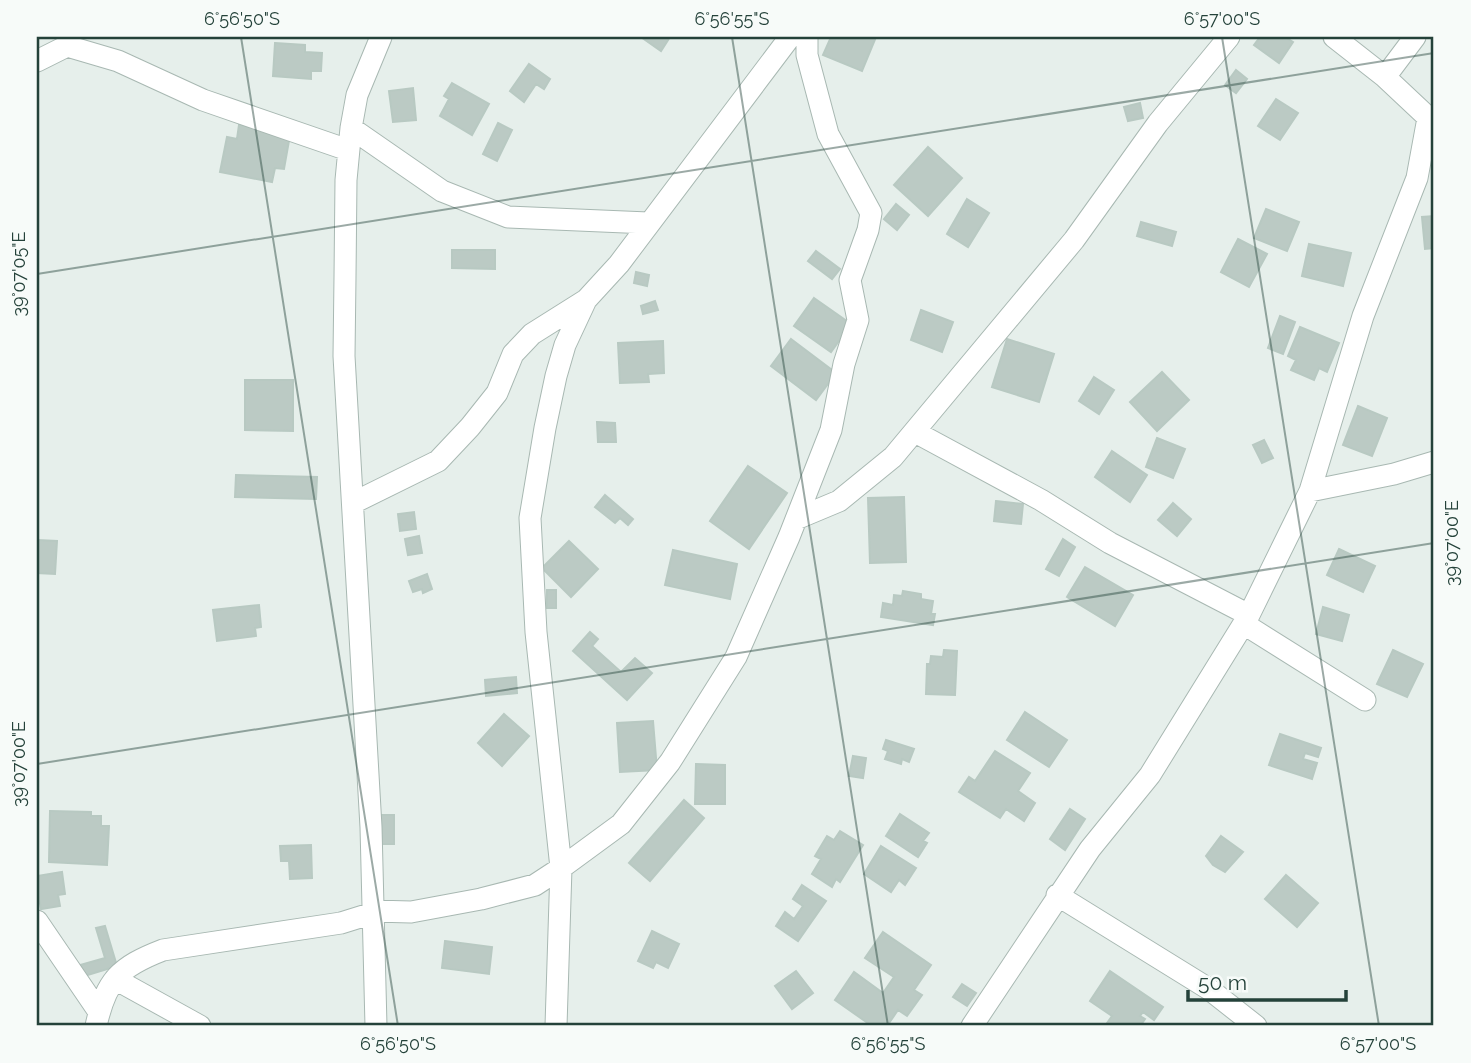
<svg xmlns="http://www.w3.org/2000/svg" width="1471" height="1063" viewBox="0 0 1471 1063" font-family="Raleway,sans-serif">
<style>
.building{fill:#bbcac4;stroke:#b8c9c2;stroke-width:2}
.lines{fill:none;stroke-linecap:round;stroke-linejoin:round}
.street-casing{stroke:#a8b8b2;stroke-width:23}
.street{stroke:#fff;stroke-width:21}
.ticks{fill:none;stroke:#24423a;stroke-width:2;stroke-opacity:0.45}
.neatline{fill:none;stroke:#24423a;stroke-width:2.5}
.ticks-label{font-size:18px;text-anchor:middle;fill:#24423a}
</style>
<rect width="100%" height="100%" fill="#e6efeb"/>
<path class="building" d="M641,37H670L661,51Z
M831,37H876L862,71L823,55Z
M1260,37H1285L1293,42L1279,63L1254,45Z
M275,43L305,45V52L322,53L321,71H311V79L273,76Z
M529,64L550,79L544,89L536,84L524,102L510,91Z
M1236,70L1247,79L1236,93L1225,85Z
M452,83L489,104L472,135L440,116L449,99L444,96Z
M413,88L416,120L393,122L389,91Z
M1276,99L1298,113L1280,140L1258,126Z
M1140,103L1143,118L1128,121L1124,107Z
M498,123L512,130L497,161L483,154Z
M239,125L290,135L284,169L275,168L272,182L220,172L227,137L237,139Z
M928,147L962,178L928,216L894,185Z
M967,199L989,213L968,247L947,234Z
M896,204L909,215L897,230L884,219Z
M1266,209L1299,222L1287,251L1254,238Z
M1434,216V248L1425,249L1422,217Z
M1141,222L1176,232L1172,246L1137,236Z
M1238,239L1267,254L1249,287L1221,272Z
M1309,244L1351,253L1343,286L1302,276Z
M452,250H495V269L452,268Z
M816,251L840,269L832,279L808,261Z
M636,272L649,275L647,286L634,283Z
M814,298L851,324L831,352L794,326Z
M655,301L658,310L643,314L641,306Z
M921,310L953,322L942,352L911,340Z
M1280,316L1295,322L1283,354L1268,348Z
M1300,327L1339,343L1327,372L1319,368L1314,380L1291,370L1296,360L1288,356Z
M791,339L836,373L816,400L771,366Z
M1007,339L1054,354L1039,402L992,387Z
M663,341L664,373L648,374L649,382L620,383L618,343Z
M1162,372L1189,400L1157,431L1130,402Z
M1094,377L1114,390L1099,414L1079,401Z
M245,380H293V431L245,430Z
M1358,406L1387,418L1372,456L1343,445Z
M597,422L615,423L616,442H598Z
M1157,438L1185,449L1173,478L1146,467Z
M1264,440L1273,458L1262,463L1253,445Z
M1112,451L1147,475L1130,502L1095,477Z
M748,466L787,493L749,549L710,521Z
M236,475L317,477L316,499L235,497Z
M605,495L633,519L628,525L620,518L615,523L595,507Z
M904,497L906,562L870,563L868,498Z
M996,501L1023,504L1021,524L994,521Z
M1173,503L1191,519L1177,536L1158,520Z
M414,512L416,529L400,531L398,514Z
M419,536L422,553L408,555L405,539Z
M1063,539L1075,547L1059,576L1046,569Z
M37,540L57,541L55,574L37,573Z
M569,541L598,569L571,597L542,568Z
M1339,549L1375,566L1363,592L1327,575Z
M673,550L737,564L730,599L665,585Z
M1085,567L1133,595L1115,626L1067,597Z
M427,574L432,589L423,593L422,589L413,592L409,581Z
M547,590H556V608H547Z
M903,591L921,594V599L933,601L931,614H935L933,625L881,617L883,603L893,605L894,595L902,596Z
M259,605L261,627L255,628L256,636L217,641L213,610Z
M1323,607L1349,615L1342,641L1316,634Z
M590,632L598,639L592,646L621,672L635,658L652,673L627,700L573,651Z
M944,650L957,651L955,695L926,694L927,664H930L931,656L943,657Z
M1393,650L1423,664L1407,697L1377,684Z
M516,677L517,693L486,696L485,680Z
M1025,712L1067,740L1049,767L1007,740Z
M504,714L529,736L502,766L478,743Z
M653,721L657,770L620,772L617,723Z
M1280,734L1321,748L1318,757L1305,753L1303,759L1317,763L1312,779L1269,765Z
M886,740L914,749L909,762L902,759L901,764L885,759L888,751L883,749Z
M995,751L1030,773L1018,791L1035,803L1024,821L1006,809L1000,818L959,792L969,777L975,781Z
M853,756L866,758L863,778L849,776Z
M696,764L725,765V804H695Z
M684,800L704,818L650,881L629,863Z
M1070,809L1085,819L1065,850L1050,839Z
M50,811L91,812V816H101V826H109L107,865L49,862Z
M900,814L929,833L923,841L927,843L918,857L886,836Z
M376,815H394V844H376Z
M840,831L863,845L840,882L836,879L832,887L812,874L821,859L815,856L827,836L834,840Z
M1221,836L1243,852L1225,872L1213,865L1206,856Z
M311,845L312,878L290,879L289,861H281L280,846Z
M881,846L916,868L905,885L899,880L891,892L864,874Z
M62,872L65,894L58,895L60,906L41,909L39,898L37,899V876Z
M1286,875L1318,903L1297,927L1265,899Z
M802,885L826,901L798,941L776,926L785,912L794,919L803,906L793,899Z
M105,926L117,966L81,977L77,966L105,958L96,928Z
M652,931L679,944L668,968L656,962L653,968L638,961Z
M883,932L931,965L914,990L922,995L907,1016L898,1010L887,1026H872L835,1000L854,972L883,993L894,977L865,958Z
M445,941L492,947L489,974L442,968Z
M796,971L813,993L792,1009L775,986Z
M1110,971L1163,1007L1154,1020L1143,1012L1140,1016L1145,1019L1140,1026H1105L1112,1016L1090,1001Z
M962,984L976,993L967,1006L953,997Z"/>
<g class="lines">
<defs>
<path id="street" d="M1334,37L1385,77L1434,123
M37,61L67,46L118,61L203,100L348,150
M1385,77L1415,37
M351,128L442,191L508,217L648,223
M915,432L1041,500L1110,543L1249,615
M1310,491L1394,474L1434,462
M353,503L438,461L470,427L497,393L513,354L532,334L586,300L619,264L790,37
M796,519L839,501L893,457L1074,240L1158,123L1229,37
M1244,624L1365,700
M1057,895L1209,989L1256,1026
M373,911L411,912L481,899L535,885L561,868L621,824L670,762L736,657L789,537L831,430L844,364L858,320L850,280L868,230L871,213L828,134L807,55V37
M37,921L99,1012
M115,979L200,1026
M96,1026C106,980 119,967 163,950L341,923L373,913
M376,1026L371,827L344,356L345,277L346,180L351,128L357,95L381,37
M556,1026L561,868L536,632L530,518L545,428L556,376L565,345L586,300
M972,1026L1090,849L1150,775L1249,615L1310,491L1363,316L1417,178L1428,118"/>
</defs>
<use href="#street" class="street-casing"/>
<use href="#street" class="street"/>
</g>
<path class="ticks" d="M241,37L398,1026M732,37L888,1026M1222,37L1379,1026M37,274L1434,53M37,764L1434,543"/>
<rect width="1471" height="1063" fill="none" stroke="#f7fbf9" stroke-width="77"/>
<path d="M1188 990v10h158v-10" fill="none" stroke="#24423a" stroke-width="3.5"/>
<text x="1198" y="990" font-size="21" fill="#24423a" stroke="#f7fbf9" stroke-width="5" paint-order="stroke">50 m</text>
<rect x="38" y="38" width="1394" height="986" class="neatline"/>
<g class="ticks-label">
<text x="242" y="25">6°56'50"S</text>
<text x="732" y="25">6°56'55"S</text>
<text x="1222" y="25">6°57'00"S</text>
<text transform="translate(19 274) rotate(-90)" y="6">39°07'05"E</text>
<text transform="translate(1452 543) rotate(-90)" y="6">39°07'00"E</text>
<text transform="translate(19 764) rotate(-90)" y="6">39°07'00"E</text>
<text x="398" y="1050">6°56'50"S</text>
<text x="888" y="1050">6°56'55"S</text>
<text x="1378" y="1050">6°57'00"S</text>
</g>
</svg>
